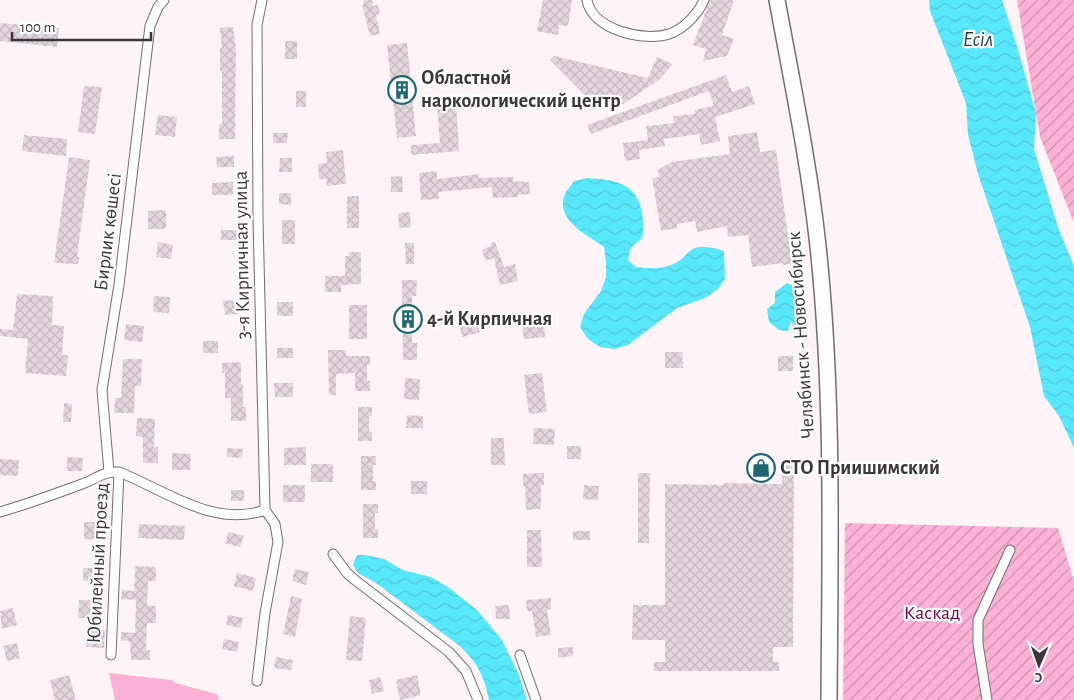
<svg xmlns="http://www.w3.org/2000/svg" width="1074" height="700" viewBox="0 0 1074 700" font-family="'Alegreya Sans',sans-serif">
<style>
.garden{fill:url(#garden-furrows)}
.pitch{fill:#fbb1d6}
.water{fill:url(#water-waves)}
.building{fill:url(#building-cross-hatch)}
.lines{fill:none;stroke-linecap:round;stroke-linejoin:round}
.street-casing{stroke:#766b70;stroke-width:11}
.highway-casing{stroke:#766b70;stroke-width:18}
.street{stroke:#fff;stroke-width:9}
.highway{stroke:#fff;stroke-width:15}
.labels{text-anchor:middle;dominant-baseline:central;stroke-width:4.5;stroke-linejoin:round;paint-order:stroke}
.poi-label{font-size:20px;font-weight:bold;fill:#3b3739;stroke:#fff;text-anchor:start}
.street-label{font-size:20px;fill:#3b3739;stroke:#fff}
.park-label{font-size:20px;fill:#71004b;stroke:#fff}
.water-label{font-size:21px;font-style:italic;fill:#21393c;stroke:#fff}
</style>
<defs>
<pattern id="garden-furrows" width="10" height="10" patternUnits="userSpaceOnUse" patternTransform="scale(1.25)"><rect width="10" height="10" fill="#fbb1d6"/><path d="M-1 1l2-2M0 10L10 0M9 11l2-2" fill="none" stroke="#cc91af"/></pattern>
<pattern id="water-waves" width="16" height="10" patternUnits="userSpaceOnUse" patternTransform="scale(1.25)"><rect width="16" height="10" fill="#58e8fb"/><path d="M0 5q4-4 8 0t8 0" fill="none" stroke="#4ec8d8"/></pattern>
<pattern id="building-cross-hatch" width="8" height="8" patternUnits="userSpaceOnUse" patternTransform="scale(1.25)"><rect width="8" height="8" fill="#e3d7dd"/><path d="M0 0l8 8M0 8l8-8" fill="none" stroke="#c4b9be"/></pattern>
</defs>
<rect width="100%" height="100%" fill="#fef4f8"/>
<path class="garden" d="M1017,0H1074V223L1040,137Z
M845,523L1058,528L1074,581V700H843Z"/>
<path class="pitch" d="M109,673L172,680L175,683L217,694L219,700H115Z"/>
<path class="water" d="M929,0H1002L1017,46L1036,113L1034,149L1059,230L1074,266V448L1059,416L1044,396L1030,327L978,174L968,135L966,103L930,11Z
M588,178C614,180 637,182 642,213C643,220 645,230 642,237C640,241 634,244 631,248C629,251 629,256 628,260L636,267C645,268 655,269 664,267C694,261 681,237 724,251L725,279L717,290L705,298L677,308L628,345L614,349L600,347L588,339L580,327L584,314L601,291L606,277V262L604,247C588,235 554,220 565,194C567,189 572,185 574,181Z
M787,283L798,288L799,298L797,308C806,318 807,324 802,337L791,321L788,331L779,330L769,322L767,309L775,303V292Z
M357,555H365L384,559L403,570L431,577L448,587L477,610L502,640L519,675L527,700H489C484,676 478,664 461,647L376,583L358,573L353,565Z"/>
<path class="building" d="M363,0H372L373,6L378,5L380,15H376L380,34L370,36L362,5L364,4Z
M543,0H572L568,26L559,25L558,35L537,31Z
M710,0H734L722,35L734,39L727,56L703,61L706,49L693,45Z
M0,23L59,28L57,47L0,41Z
M233,27L236,48L235,139H219V124H222V71H220V48H222L220,28Z
M285,41H297V59H285Z
M407,43L416,136L397,138L387,45Z
M554,56L648,78L657,57L673,64L660,79L616,109L585,95L550,60Z
M726,75L732,92L749,86L755,104L715,117L720,141L701,145L699,134L664,139L665,146L639,150L640,159L625,161L623,143L648,140L646,126L674,123L673,116L695,114L694,110L714,106L709,91L591,134L587,125Z
M84,86L102,87L95,134L78,132Z
M296,91H306V107H296Z
M456,103L459,151L411,155V145L440,143L437,105Z
M158,115L177,117L175,137L155,135Z
M757,132L760,152L776,150L792,264L783,265V263L752,267L748,235L728,237L727,226L697,232L695,221L677,224V228L661,231L652,178L659,177L658,170L671,162L730,154L728,136Z
M273,133H288L287,143H273Z
M24,135L67,139L66,156L22,151Z
M343,150L346,184L327,186L326,179H319L318,164L327,163L326,152Z
M234,156V167H217L216,157Z
M69,157L90,160L77,257H79L78,264L54,263Z
M280,158H292V172H279Z
M437,171V179L479,174V178L513,177V181L529,182L530,194L518,195V197L493,198L492,187L438,192L439,199L421,200L419,173Z
M402,176L403,192H391V177Z
M233,182V195H212V183Z
M279,193H291V205L279,204Z
M347,196H359V228H347Z
M166,210V229H148V211Z
M410,212L411,227L399,228L398,213Z
M282,220H295V244H282Z
M221,230H237L238,240H221Z
M158,242L173,245L171,259L156,257Z
M495,242L504,267L515,264L518,281L500,285L494,258L486,261L482,250L491,246V243Z
M405,243H414V264H406Z
M349,252H361V284L341,285V292H325V276H345V256H349Z
M402,280H417L416,296H412V343H417V360H403Z
M17,294L53,296L52,325L64,326L62,355H68L66,376L25,373L28,339L0,336V329L13,330Z
M154,296L170,297L169,313L153,312Z
M236,300L238,314L225,315L223,301Z
M277,302H293V316H277Z
M349,305H367V339H349Z
M475,318L480,332L463,337L458,323Z
M544,322L545,337L524,339L522,324Z
M126,324L144,326L142,342L124,340Z
M203,341H218V353H203Z
M277,348H293V358H277Z
M328,350H346V356H370V365H367V381H370V391H355V373L336,374V395H329Z
M665,352H682L683,368H665Z
M778,356H793V371H778Z
M123,359H142L141,386H135L134,413H114L115,398H121Z
M241,362V384H243V407H246V421H231V398H225V372L222,373V363Z
M542,373L547,412L529,414L524,375Z
M405,378L420,379L419,400L404,399Z
M274,383H293V397H275Z
M64,403L72,404L71,422H63Z
M358,407H372V416H369V432H372V441H358Z
M407,415L423,416V428H406Z
M137,418L155,419L154,447H158V463H143V437L136,436Z
M534,428L555,429L554,445L533,444Z
M491,438H504L505,465H491Z
M567,446H581V459H567Z
M306,447V465H284V448Z
M227,448L243,449L242,458L227,457Z
M172,453L191,454L190,470H172Z
M361,456H376V465H373V481H376V490H361Z
M67,457L83,458L82,471H67Z
M0,459L19,460L18,476L0,475Z
M782,461H794L793,647H773V662H779V671H654V662H665V640H632L633,605H665V484L724,485V483L782,484Z
M311,464H333V482H311Z
M544,473V485L541,486V509L526,510L525,486H523V474Z
M638,473H650L649,543H638Z
M411,481H427V494H411Z
M283,485H305V502H283Z
M584,485L599,486L598,500L583,499Z
M231,490H244V501H231Z
M363,504H378V513H375V529H378V538H363Z
M84,522H101L100,540L84,539Z
M139,524L185,526L184,540L138,538Z
M527,530H541L542,567H527Z
M573,531H590V540H573Z
M228,532L244,536L240,547L225,543Z
M135,566L156,567V581H148L147,605L156,606V623H147L146,650H150V660H131L130,641H121V632L135,633L136,600L121,599L122,590L134,591Z
M83,568H98V581H83Z
M295,569L309,572L306,585L292,581Z
M237,573L256,578L253,591L234,586Z
M291,596L302,599L295,637L283,634Z
M551,598V609L547,610L551,635L536,637L532,611H527L526,600Z
M79,600H94V619L78,618Z
M509,605L510,619H496L495,606Z
M13,608L17,625L2,629L0,611Z
M228,615L243,618L241,628L226,625Z
M350,616L366,618L362,661L346,660Z
M87,630H105L104,648L86,647Z
M224,639L239,642L237,652L222,649Z
M17,643L20,658L7,661L3,646Z
M573,647V656L558,658V648Z
M276,657L293,660L291,670L274,668Z
M69,675L76,700H55L50,680Z
M417,675L421,695L400,700L396,680Z
M380,677L384,691L372,694L369,680Z"/>
<g class="lines">
<defs>
<path id="street" d="M587,0C592,30 644,42 669,34C684,29 698,14 704,0
M109,472L102,390L119,285L150,26L158,7L164,0
M0,512C28,504 55,494 82,484C96,479 104,471 119,472C165,490 213,528 265,510
M333,554L347,573L355,580L449,652L466,671L478,700
M111,655L119,472
M520,655L536,700
M257,681L265,613L278,542L275,524L265,510L258,219L257,25L262,0
M987,700L978,644V620L1010,550"/>
<path id="highway" d="M777,0C792,82 809,163 818,246C834,397 830,549 829,700"/>
</defs>
<use href="#street" class="street-casing"/>
<use href="#highway" class="highway-casing"/>
<use href="#street" class="street"/>
<use href="#highway" class="highway"/>
</g>
<defs>
<symbol id="building-ring" viewBox="-11 -11 22 22"><circle r="9.5" fill="#fff" stroke="#1c6771" stroke-width="1.5"/><path d="M-4-6H4V6H1V3H-1V6H-4ZM-2.5-4.3h1.7v1.8h-1.7ZM.8-4.3h1.7v1.8H.8ZM-2.5-1h1.7V.8h-1.7ZM.8-1h1.7V.8H.8Z" fill="#1c6771"/></symbol>
<symbol id="shop-ring" viewBox="-11 -11 22 22"><circle r="9.5" fill="#fff" stroke="#1c6771" stroke-width="1.5"/><path d="M-5-2.5h2.3a2.7 3.5 0 0 1 5.4 0H5L5.5 6h-11ZM-1.5-2.5h3a1.5 2.3 0 0 0-3 0Z" fill="#1c6771"/></symbol>
</defs>
<g fill-rule="evenodd">
<use href="#building-ring" x="386" y="74" width="32" height="32"/>
<use href="#building-ring" x="392" y="303" width="32" height="32"/>
<use href="#shop-ring" x="745" y="452" width="32" height="32"/>
</g>
<g class="labels">
<g class="poi-label">
<text x="421" y="78">Областной<tspan x="421" dy="23">наркологический центр</tspan></text>
<text x="427" y="319">4-й Кирпичная</text>
<text x="780" y="468">СТО Приишимский</text>
</g>
<g class="street-label">
<text transform="translate(108 232) rotate(-83)">Бирлик көшесі</text>
<text transform="translate(242 255) rotate(-91)">3-я Кирпичная улица</text>
<text transform="translate(801 335) rotate(-94)">Челябинск - Новосибирск</text>
<text transform="translate(98 563) rotate(-87)">Юбилейный проезд</text>
</g>
<g class="park-label">
<text x="932" y="613">Каскад</text>
</g>
<g class="water-label">
<text x="978" y="39">Есіл</text>
</g>
</g>
<g transform="translate(1039 665) rotate(182)" stroke="#ffffff" stroke-width="4" paint-order="stroke">
<path d="M0-4L9 19L0 12L-9 19Z" fill="#3b3739"/>
<text y="-8" font-size="14" font-weight="bold" text-anchor="middle" fill="#3b3739">С</text>
</g>
<path d="M12 32v8h139v-8" fill="none" stroke="#3b3739" stroke-width="2.5"/>
<text x="20" y="32" font-size="15" fill="#3b3739" stroke="#ffffff" stroke-width="4" paint-order="stroke">100 m</text>
</svg>
